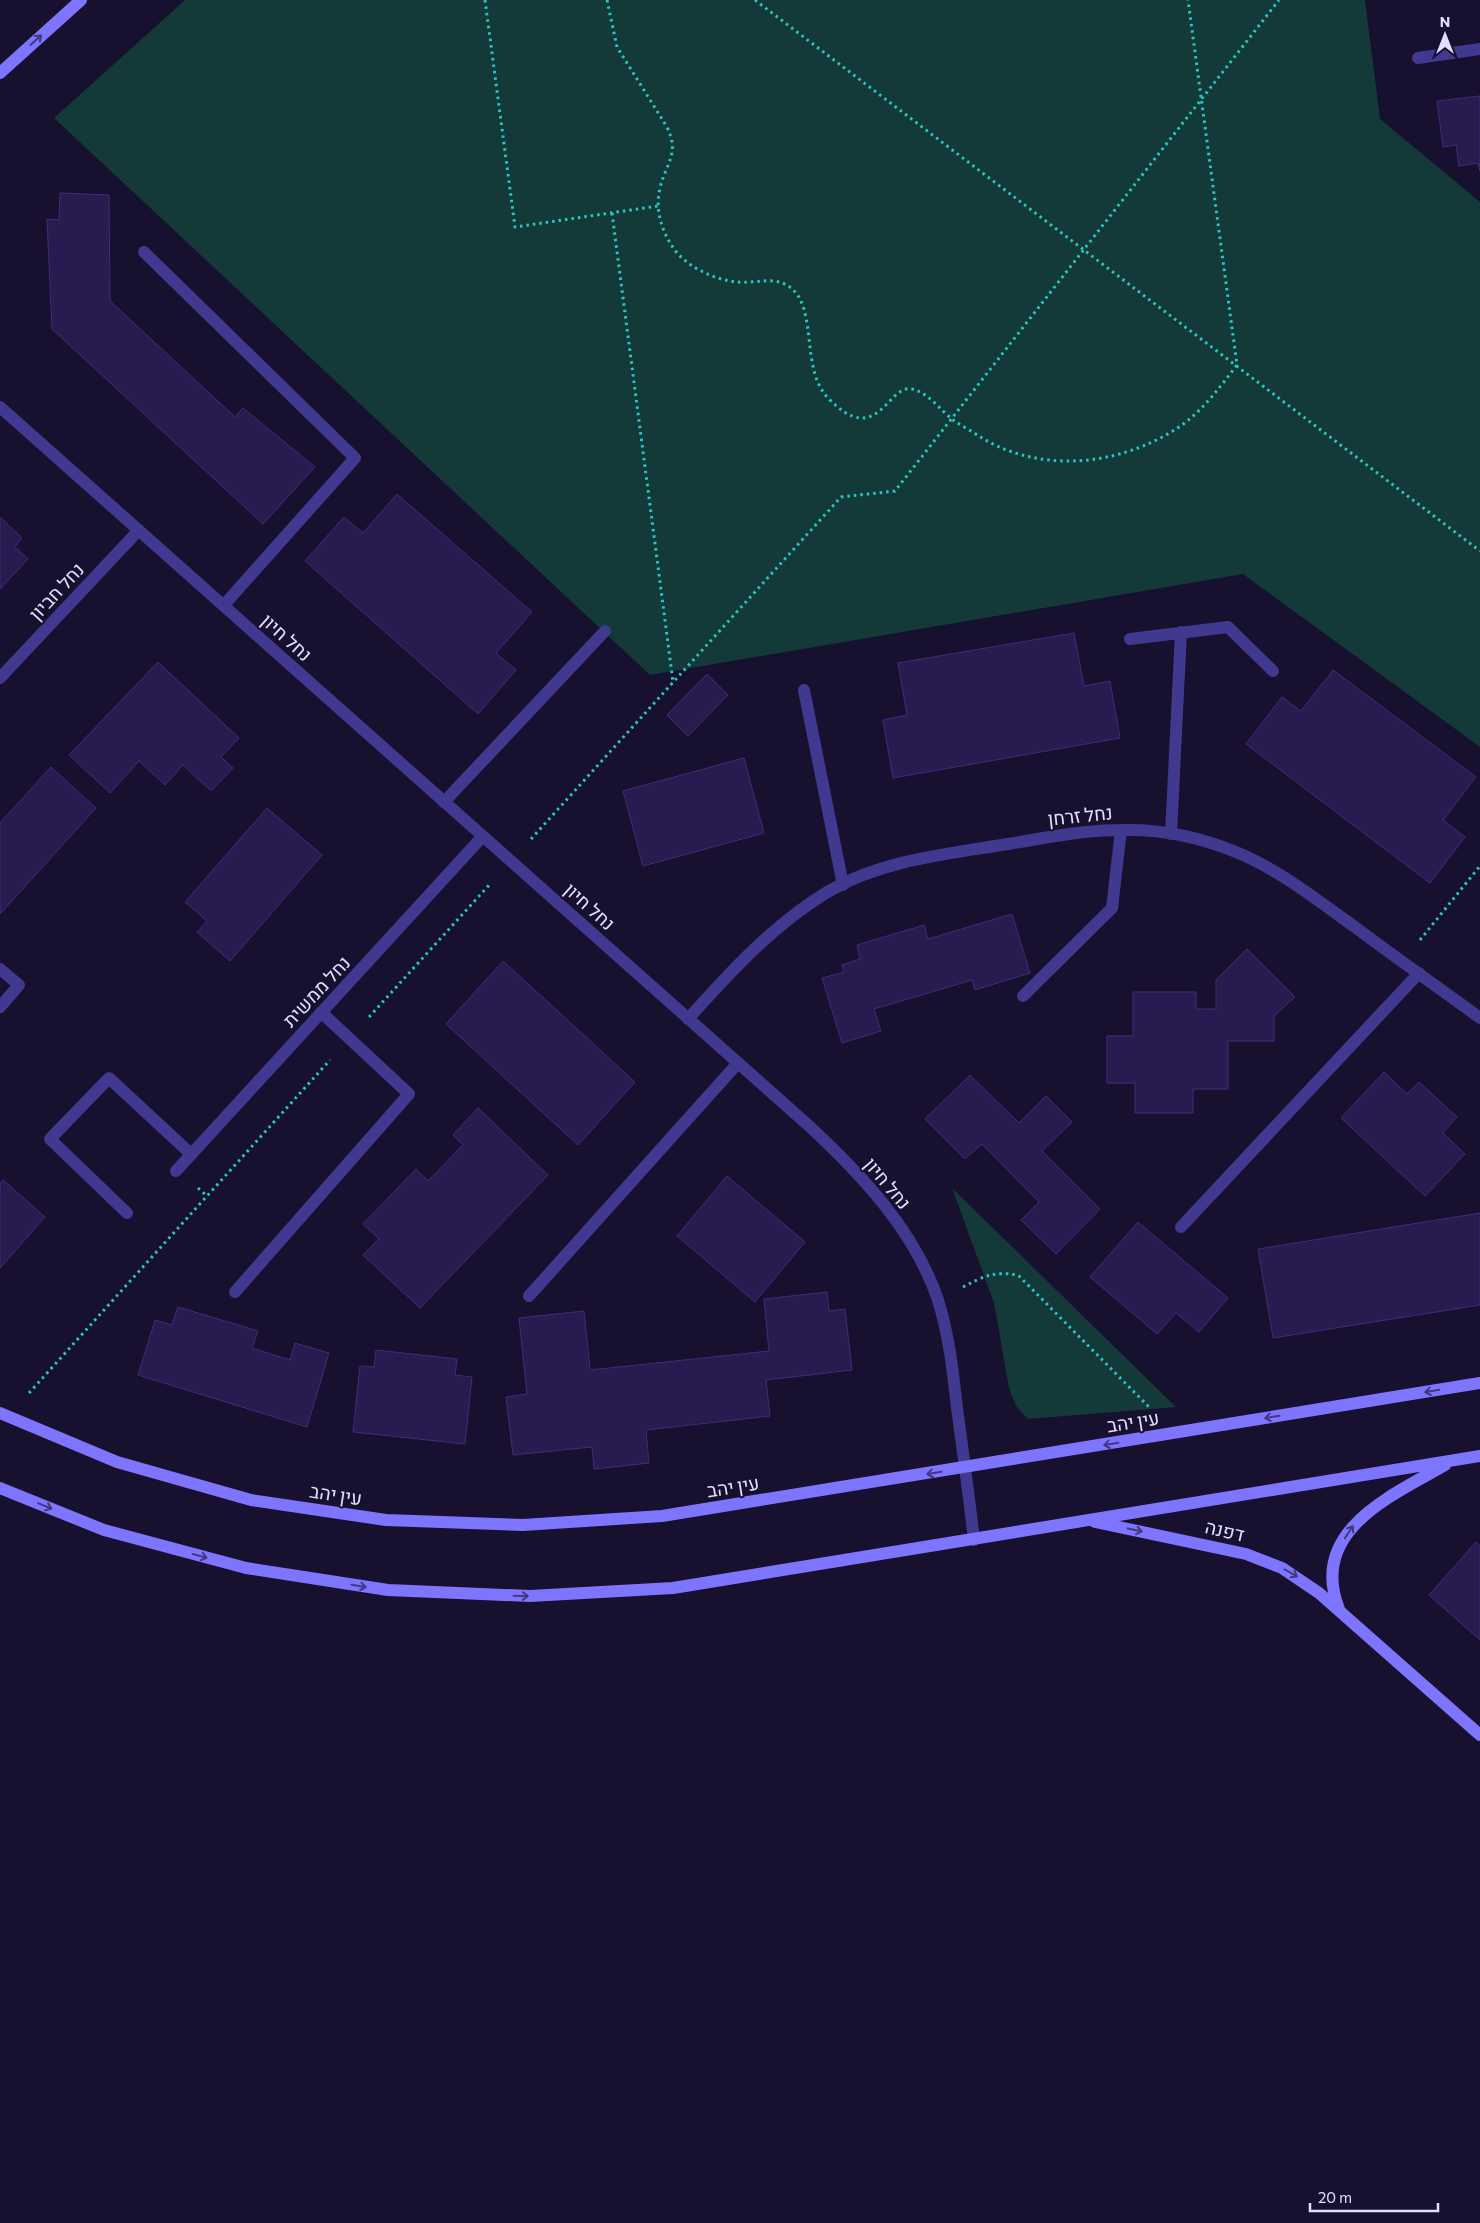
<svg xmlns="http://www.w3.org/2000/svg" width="1480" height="2223" viewBox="0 0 1480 2223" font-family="Commissioner,Heebo,sans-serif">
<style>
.green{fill:#133939}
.building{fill:#281b50;stroke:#402c7d}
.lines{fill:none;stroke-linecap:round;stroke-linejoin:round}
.path{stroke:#2ac6c3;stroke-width:3;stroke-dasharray:2.5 4;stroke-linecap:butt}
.lane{stroke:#40398f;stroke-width:12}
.street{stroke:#40398f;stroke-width:12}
.secondary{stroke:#7e75ff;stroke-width:12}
.oneway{stroke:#403882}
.labels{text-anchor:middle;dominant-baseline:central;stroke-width:4;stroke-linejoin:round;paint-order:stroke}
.street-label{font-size:19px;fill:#e3deff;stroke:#17102e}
</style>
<rect width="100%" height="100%" fill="#17102e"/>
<path class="green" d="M185,0H1365L1380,119L1480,202V747L1243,574L650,675L54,118Z
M952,1188L1176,1407L1028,1419L1016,1406L1009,1388L994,1303Z"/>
<path class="building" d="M1480,96V171L1478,163L1459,166L1456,145L1443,147L1437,101Z
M60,193L109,195L110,301L235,417L243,408L315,467L263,524L52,329L47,219L59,220Z
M397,494L532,612L496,653L516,670L478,714L305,561L344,517L363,533Z
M0,517L22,538L15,547L28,559L0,589Z
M1074,633L1084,686L1110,681L1120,738L893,778L883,720L907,715L898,663Z
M158,662L239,738L221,757L233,768L211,791L183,765L165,785L139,761L110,793L69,755Z
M1333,670L1476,777L1443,820L1465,837L1430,883L1246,744L1282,697L1301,711Z
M707,674L728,695L688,736L667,715Z
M744,758L764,833L643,866L623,791Z
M51,767L96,808L0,914V823Z
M267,808L322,855L230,961L197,932L207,921L185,902Z
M1012,914L1030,973L975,990L972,980L874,1009L881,1031L842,1043L822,978L844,972L842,965L860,959L857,945L924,925L928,939Z
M1247,949L1295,997L1274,1016V1041H1228V1089H1193V1113H1135V1083H1107V1036H1133V992H1196V1009H1216V980Z
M503,961L635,1082L578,1145L446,1024Z
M1384,1072L1407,1094L1419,1082L1457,1117L1443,1133L1465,1154L1425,1196L1341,1118Z
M970,1075L1019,1123L1046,1096L1072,1122L1042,1151L1100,1209L1056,1254L1021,1220L1039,1202L982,1144L965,1159L925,1119Z
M478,1108L548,1175L420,1308L363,1255L379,1239L363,1224L416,1169L428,1181L463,1145L453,1135Z
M727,1176L805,1242L755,1302L677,1236Z
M3,1180L45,1217L0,1268V1184Z
M1480,1213V1305L1273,1338L1258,1249Z
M1138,1222L1228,1298L1199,1332L1176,1313L1157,1334L1090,1277Z
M827,1292L829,1311L845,1309L852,1370L766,1380L770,1416L646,1430L649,1463L594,1469L592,1447L513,1455L506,1397L527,1394L519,1318L584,1311L590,1370L769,1351L764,1299Z
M178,1307L258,1331L252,1348L290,1360L295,1343L329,1353L307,1427L138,1375L155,1320L172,1325Z
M376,1350L457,1359L455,1375L472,1377L465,1444L353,1432L360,1366L374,1367Z
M1476,1542L1480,1546V1640L1429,1595Z"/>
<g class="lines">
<path class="path" d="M485,0L515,227L658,206
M607,0L617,47L667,127C680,154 666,163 660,188C655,210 661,230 674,249C687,267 715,280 737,282C756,284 775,275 791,288C818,309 800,371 829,399C878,449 887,384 912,389C929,393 940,410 953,420C962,426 973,432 982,438C1044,475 1124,465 1182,425C1204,409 1220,387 1237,365L1188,0
M755,0L1480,551
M612,213L673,682
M531,839L841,497L895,491L1279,0
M1420,940L1480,866
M369,1017L491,883
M198,1188L207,1196
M963,1287C984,1276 994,1271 1018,1275L1149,1407
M29,1393L330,1060"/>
<path class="lane" d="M1418,58L1480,49
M144,252L355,458L224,605
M1130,639L1228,627L1273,671
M804,690L843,885
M444,802L605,631
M1171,834L1181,632
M0,969L19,985L0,1007
M1023,996L1112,908L1121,830
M127,1213L50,1139L109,1078L191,1154
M1181,1227L1419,973
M235,1292L409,1094L321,1012
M529,1296L738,1063"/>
<path class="street" d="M0,407L808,1125C861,1174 915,1231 938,1300C949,1335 953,1372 957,1408C963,1452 969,1496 974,1540
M0,678L139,530
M688,1019C731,971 774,924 829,891C883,860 947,854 1008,844C1045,838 1083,830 1121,830C1160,829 1200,837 1236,852C1280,870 1317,900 1355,927C1396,958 1438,987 1480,1018
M176,1171L483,836"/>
<path class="secondary" d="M0,73L81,0
M0,1413L117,1462L251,1500L386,1520L523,1525L662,1516L1480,1383
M0,1488L104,1530L246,1568L388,1590L530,1596L673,1588L1480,1456
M1095,1522L1246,1554L1282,1568L1319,1593L1480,1735
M1339,1609C1308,1531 1391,1496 1445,1465"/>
</g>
<defs><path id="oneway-shaft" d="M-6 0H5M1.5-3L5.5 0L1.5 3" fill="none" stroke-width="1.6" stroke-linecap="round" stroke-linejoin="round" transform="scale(1.25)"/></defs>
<g class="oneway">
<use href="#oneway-shaft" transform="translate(36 40) rotate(-42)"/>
<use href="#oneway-shaft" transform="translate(1432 1391) rotate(171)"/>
<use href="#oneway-shaft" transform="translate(1272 1417) rotate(171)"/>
<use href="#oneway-shaft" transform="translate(1111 1444) rotate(171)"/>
<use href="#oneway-shaft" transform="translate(934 1473) rotate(171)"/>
<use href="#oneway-shaft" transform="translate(45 1506) rotate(22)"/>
<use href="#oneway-shaft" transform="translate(1135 1530) rotate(12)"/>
<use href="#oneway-shaft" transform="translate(1349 1532) rotate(-57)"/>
<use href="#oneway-shaft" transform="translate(200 1556) rotate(15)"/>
<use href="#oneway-shaft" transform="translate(1291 1573) rotate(30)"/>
<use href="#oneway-shaft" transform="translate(359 1586) rotate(9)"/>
<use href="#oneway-shaft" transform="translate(521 1596) rotate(2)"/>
</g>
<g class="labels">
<g class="street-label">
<text transform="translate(56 591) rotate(-47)">נחל חביון</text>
<text transform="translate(287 637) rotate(42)">נחל חיון</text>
<text transform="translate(1080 815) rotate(-6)">נחל זרחן</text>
<text transform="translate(590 906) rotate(42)">נחל חיון</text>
<text transform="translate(316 991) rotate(-47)">נחל ממשית</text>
<text transform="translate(888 1183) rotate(50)">נחל חיון</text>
<text transform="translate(1133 1421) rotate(-9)">עין יהב</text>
<text transform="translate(733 1486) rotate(-9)">עין יהב</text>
<text transform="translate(336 1494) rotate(9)">עין יהב</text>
<text transform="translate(1225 1530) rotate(13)">דפנה</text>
</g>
</g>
<g transform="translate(1445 35)" stroke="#17102e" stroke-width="4" paint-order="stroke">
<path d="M0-4L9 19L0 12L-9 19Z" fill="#e3deff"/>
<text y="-8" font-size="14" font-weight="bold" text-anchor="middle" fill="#e3deff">N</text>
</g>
<path d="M1310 2203v8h128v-8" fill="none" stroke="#e3deff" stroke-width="2.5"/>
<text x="1318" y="2203" font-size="15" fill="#e3deff" stroke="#17102e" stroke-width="4" paint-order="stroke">20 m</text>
</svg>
